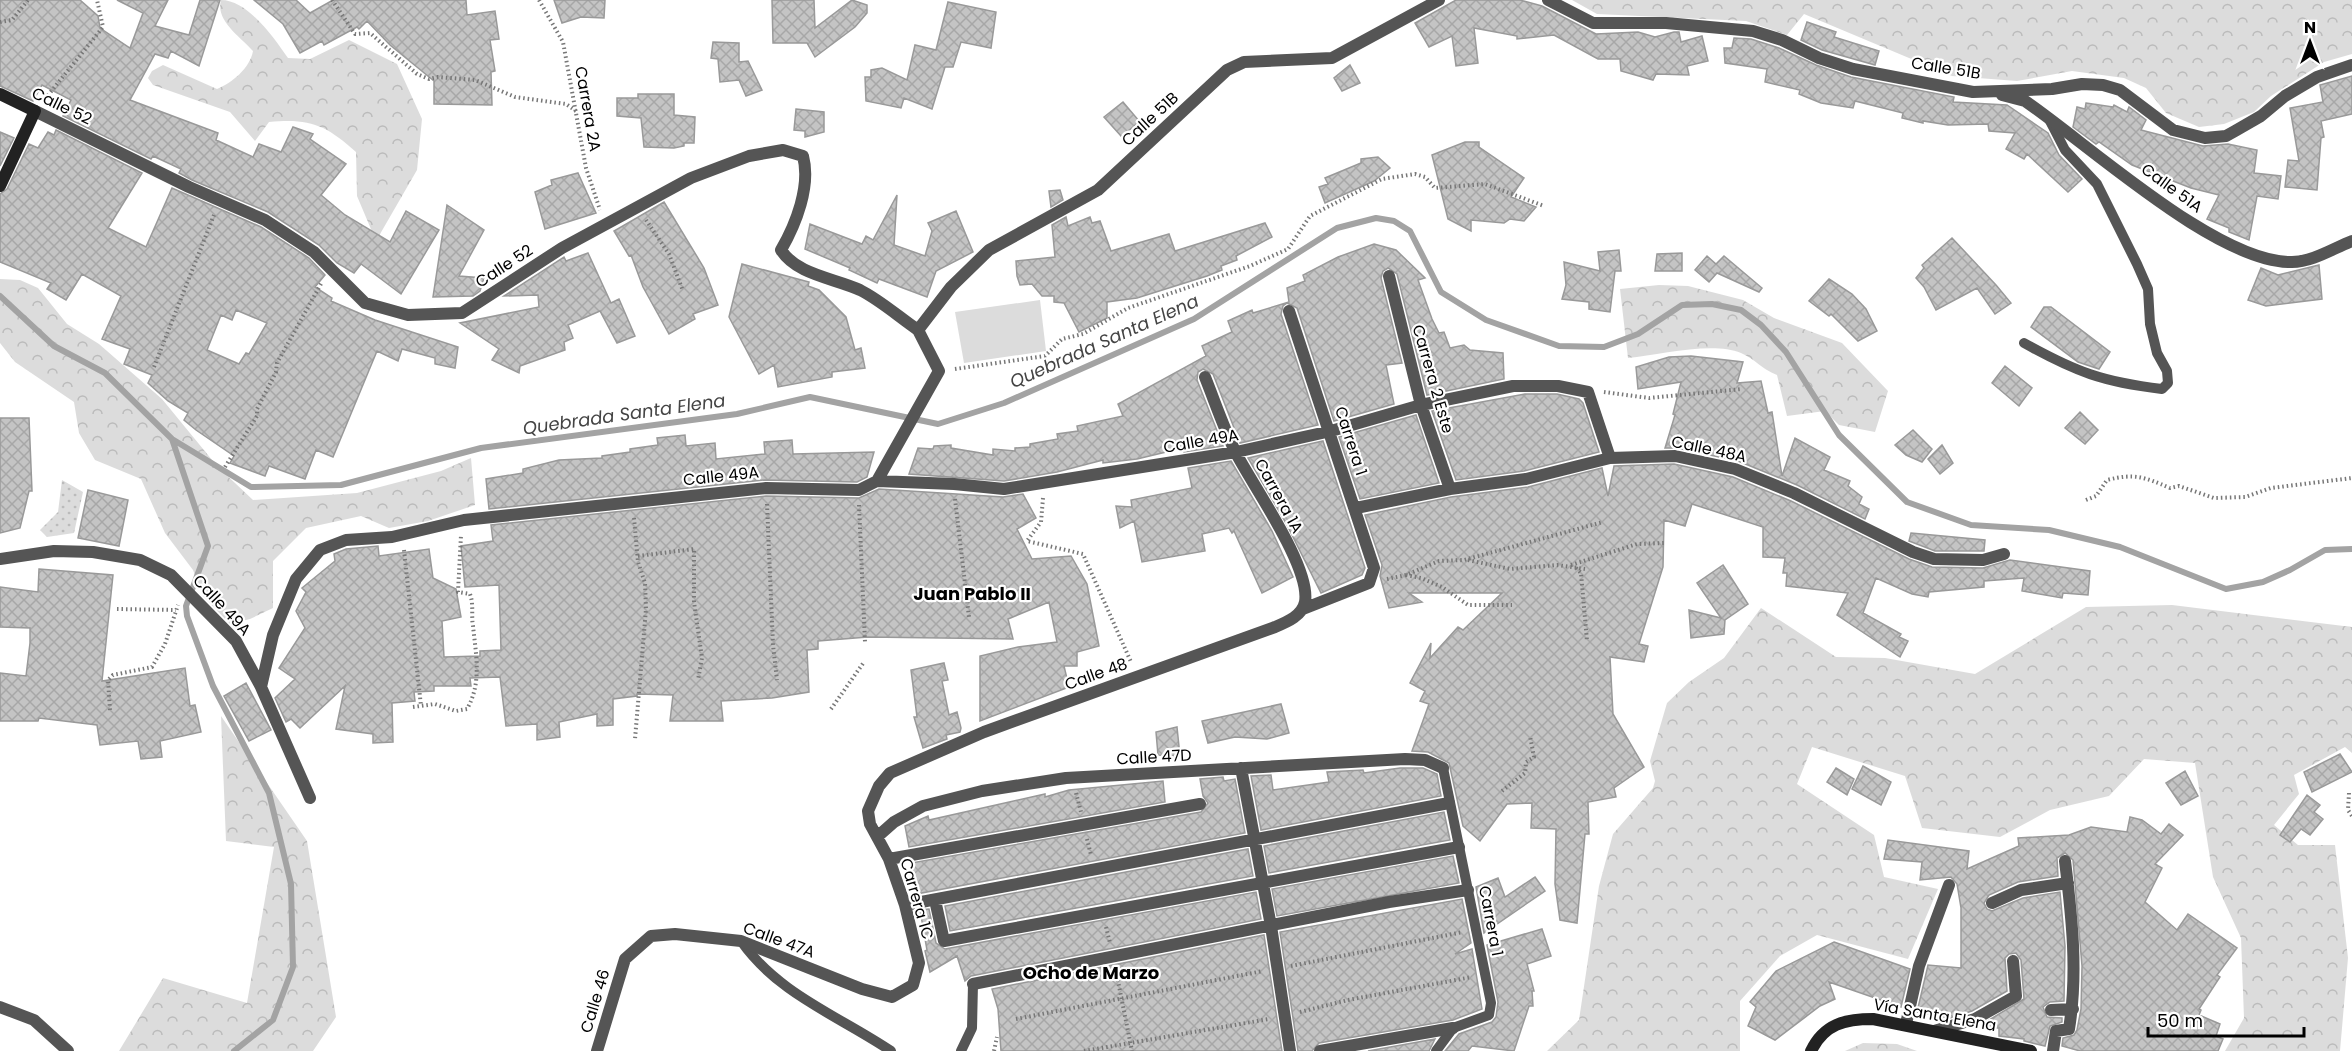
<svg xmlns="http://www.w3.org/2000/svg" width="2352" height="1051" viewBox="0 0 2352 1051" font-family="Poppins,sans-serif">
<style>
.green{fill:url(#green-dots)}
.forest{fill:url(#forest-crowns)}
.pitch{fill:#dcdcdc}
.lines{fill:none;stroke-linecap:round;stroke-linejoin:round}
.stream{stroke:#a3a3a3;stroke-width:6}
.building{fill:url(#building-cross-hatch);stroke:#999;stroke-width:1.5;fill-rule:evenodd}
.path{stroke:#777;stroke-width:4;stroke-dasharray:1.5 3;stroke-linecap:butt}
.lane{stroke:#555;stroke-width:10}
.street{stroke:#555;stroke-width:12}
.secondary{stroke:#222;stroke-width:12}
.labels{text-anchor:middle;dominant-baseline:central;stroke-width:4.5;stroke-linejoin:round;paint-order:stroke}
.street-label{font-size:16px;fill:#000;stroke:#fff}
.water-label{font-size:18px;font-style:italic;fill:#444;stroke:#fff}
.neighbourhood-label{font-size:18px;font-weight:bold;fill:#000;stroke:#fff}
</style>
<defs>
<pattern id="green-dots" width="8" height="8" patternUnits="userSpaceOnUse" patternTransform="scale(1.5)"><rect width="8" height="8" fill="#dcdcdc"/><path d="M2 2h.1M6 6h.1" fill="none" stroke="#bbb" stroke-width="1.8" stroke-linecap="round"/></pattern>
<pattern id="forest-crowns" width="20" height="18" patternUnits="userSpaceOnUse" patternTransform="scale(1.5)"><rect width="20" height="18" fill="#dcdcdc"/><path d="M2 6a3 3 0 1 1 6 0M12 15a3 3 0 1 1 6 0" fill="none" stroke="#bbb"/></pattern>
<pattern id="building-cross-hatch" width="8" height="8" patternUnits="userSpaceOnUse" patternTransform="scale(1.5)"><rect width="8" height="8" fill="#c4c4c4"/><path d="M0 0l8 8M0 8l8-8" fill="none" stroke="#a7a7a7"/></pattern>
</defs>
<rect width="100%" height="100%" fill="#fff"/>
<path class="green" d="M62,480L83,492L74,533L47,537L40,530L58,512Z"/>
<path class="forest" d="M221,0C248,0 274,38 288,58L310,59L349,40L397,64L422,119L417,170L376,241L357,196L356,152C326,125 310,118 269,122L255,141L230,112L153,85L148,78L152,71L163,65L217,89C232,83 250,68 253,51C241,37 215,21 221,0Z
M1572,0H2352V54L2324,62L2271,96L2254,112L2224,124L2199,127L2166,113L2146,88L2124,78L2072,71L2017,81L1952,76L1804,14L1787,35L1746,21L1597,14Z
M0,279L20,280L38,288L67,324L99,344L162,399L217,466L253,500L357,493L441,471L471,458L475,505L428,521L389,528L361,516L306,528L273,561V608L250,619L230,624L203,596L193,570L165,533L141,479L95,460L79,433L74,402L15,362L0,343Z
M1659,285L1688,286L1743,300L1774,318L1842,343L1888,391L1875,432L1839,425L1825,411L1787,416L1777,375C1763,370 1755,359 1741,353C1712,341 1660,355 1628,358L1620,289Z
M2172,605L2352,627V753L2345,747L2294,775L2299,794L2274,825L2298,845H2335L2348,958L2340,1051H2225L2244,1018L2241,938L2213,877L2195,763L2144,759L2109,796L2050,810L2000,837L1922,828L1905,776L1812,747L1797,784L1874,835L1884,877L1938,889L1908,959L1817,935L1780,956L1740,1001V1051H1547L1579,1020L1599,886L1613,834L1653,788L1655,781L1650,761L1667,703L1689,682L1724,658L1761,608L1836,657L1885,658L1975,674L2086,607Z
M221,716L307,841L336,1017L313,1051H119L163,978L247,1003L274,847L226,841Z
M1863,1043L1897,1044L1917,1051H1845Z"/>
<path class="pitch" d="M1040,300L1046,351L964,363L955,312Z"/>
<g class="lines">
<path class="stream" d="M0,296L54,346L105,373L172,439L251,487L341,485L481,448L737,414L810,397L938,424L1004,403L1194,319L1337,228L1376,218L1394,221L1410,231L1441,292L1486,320L1559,346L1604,347L1638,334L1682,305L1712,304L1741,310L1761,325L1786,352L1839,435L1907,502L1971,525L2049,530L2120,547L2226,589L2263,582L2290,570L2325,550L2352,549
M172,439L208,546L186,606L187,616L213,686L269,793L291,884L293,967L273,1020L234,1051"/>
</g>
<path class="building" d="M0,0H80L98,16L100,28L130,48L143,13L117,0H168L155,26L189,35L200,0H220L199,66L171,51L168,58L155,54L130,100L218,133L216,140L253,157L259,144L281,152L293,127L313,134L310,139L346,164L321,195L345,215L390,242L406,211L439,230L401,294L361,264L354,273L337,263L319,245L268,212L192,180L179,173L181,169L153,156L151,159L63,116L71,100L42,85L33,101L0,86Z
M254,0H296L310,13L333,0H466L467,15L495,11L499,39L490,40L495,71L491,72L492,105L434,104V81L390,45L367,21L359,29L357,27L324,45L322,41L300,53L283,24Z
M554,0H605L604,18L581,17L562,23Z
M772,0H814L815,28L852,0L867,5V13L855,27L815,57L807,43H773Z
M1456,0H1520L1542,6L1596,34L1638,32L1655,37L1674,32H1679L1681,42L1702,36L1708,61L1687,66L1689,75L1656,74L1653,80L1621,71L1620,59H1598L1554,35L1517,39V36L1474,28L1478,63L1456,66L1452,36L1429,47L1415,23Z
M948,2L996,12L991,48L961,42L953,67H945L932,109L904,98L901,108L866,101L865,77H871V70L882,68L907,80L915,45L936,50Z
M1807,22L1836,32L1834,37L1879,51L1875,65L1822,50L1801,40Z
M1734,38L1751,39L1779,48L1816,65L1851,77L1954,97L1953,102L2007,105L2048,133L2059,155L2082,179L2068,192L2027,154L2024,159L2006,149L2015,133L1989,131L1988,124L1948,125L1923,121V123L1902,118L1903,113L1855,101L1853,108L1821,103L1799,94L1800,90L1765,82L1767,69L1725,63L1724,48H1732Z
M713,42L739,43V62L748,61L762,90L746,96L739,80L720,82L718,59L711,58Z
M1350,65L1360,83L1342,91L1334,78Z
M2352,76V114L2321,121L2324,137L2321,138L2317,190L2285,187L2288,160L2299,161L2290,108L2323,102L2320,85Z
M638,94H674V115L695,117L694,143H684V146L674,148L644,147L641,118L617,116V98H638Z
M1123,102L1140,122L1121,136L1104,117Z
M2086,103L2113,107L2114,105L2127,112L2129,107L2146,120L2141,130L2203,146L2228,144L2257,150L2254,173L2281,176L2278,199L2257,196L2249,240L2229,232V228L2207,219L2219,195L2191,188L2132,165L2099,142L2096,144L2073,127L2077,107L2085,109Z
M796,109L824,112V132L805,137V131L794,130Z
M56,130L142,173L108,228L146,247L172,188L261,227L309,258L325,275L315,287L332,298L331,301L375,320L458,347L455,368L435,364V358L402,349L398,361L377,351L333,457L316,450L305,479L269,466L265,476L230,463L234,456L196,430L184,420L188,413L168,401L148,383L152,375L124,364L130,349L102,339L121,296L82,274L66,300L47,289L51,283L0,262V194L7,189L29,144L38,148L48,132L54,135ZM236,310L267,323L249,354L246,353L239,364L207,350L221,315L232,320Z
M0,132L14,138L0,166Z
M1465,142H1479V147L1524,178L1511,197L1536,207L1524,221L1510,219L1504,223L1471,220V231L1448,219L1432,155Z
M1378,157L1390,168L1374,181L1325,203L1319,187L1328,184L1325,178L1361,163V159Z
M578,173L596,213L545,229L535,192L552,185L551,180Z
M1060,190L1063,200L1051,207L1049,191Z
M897,195L894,245L925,256L932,231L928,223L956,211L973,252L936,271L927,297L879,279L877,283L849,270L850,268L805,249L810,224L862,244L866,236L873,240Z
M664,202L704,268L718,305L693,314L695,319L669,334L643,287L631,255L629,256L614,231Z
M447,205L484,230L459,276L484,278L480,291L473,296L433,297Z
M1066,217L1068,226L1090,217L1092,223L1100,221L1111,251L1169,234L1175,251L1265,223L1272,237L1236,256L1237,260L1221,266L1222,270L1207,276L1137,298L1107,302V318L1079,332L1064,303L1054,302V296H1042L1032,284L1020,285L1017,276L1016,261L1055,257L1052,225Z
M1952,238L1996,285L2011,303L1995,314L1977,288L1936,310L1924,287L1916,278L1924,268L1922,265Z
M1374,244L1396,250L1425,278L1418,280L1432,319L1439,333L1444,332L1450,348L1464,345L1470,350L1503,353L1504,379L1427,395L1397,274L1388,268L1383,271L1381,278L1402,363L1386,365L1394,404L1334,421L1297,308L1287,303L1283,306L1281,314L1318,425L1240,443L1213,374L1203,369L1198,372L1197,380L1223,446L1184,452L1183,448L1137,459L1103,463V460L1057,472L1004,481L909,474L918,448L933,449L934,446L951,445V448L993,455V449L1015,451V448L1030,447V444L1058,439L1057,434L1078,431L1077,426L1123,416L1118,404L1206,356L1202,346L1232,332L1228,321L1252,310L1253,313L1289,302L1287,288L1305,281L1303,275L1338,257Z
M1619,250L1621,271H1615L1610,312L1589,309V302L1562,299L1566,285L1564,262L1600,271L1598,252Z
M588,253L611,303L619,299L635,336L617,343L600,311L568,325L573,338L564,342L565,350L520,366L519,373L492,360L499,349L460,323L539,307L538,295L504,296L564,257L566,261Z
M1682,253V271H1655L1657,254Z
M1707,256L1716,264L1724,256L1762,288L1759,292L1717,273L1709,282L1695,270Z
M742,264L809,282L808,286L819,290L846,317L855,350L861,348L865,368L832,372V377L778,387L774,365L759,374L729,317Z
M2319,265L2322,299L2266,306L2248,300L2261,268L2278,275Z
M1829,279L1852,294L1866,309L1877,331L1858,341L1831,314L1829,316L1809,301Z
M2044,307H2051L2110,352L2099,369L2078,362L2031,327Z
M1691,356L1743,362L1737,383L1761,381L1768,413L1772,412L1782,476L1795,438L1830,457L1824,470L1850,481L1848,486L1862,497L1859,504L1869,509L1865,519L1797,485L1738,461L1677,448H1665L1675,415L1673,414L1681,382L1638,389L1636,367L1669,357Z
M2005,366L2032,388L2019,406L1992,383Z
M1525,394H1557L1579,399L1583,403L1599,452L1524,471L1456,480L1432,411Z
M2080,412L2098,430L2085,444L2065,428Z
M1416,415L1439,483L1360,499L1339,437Z
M0,418H29L32,491H29L20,528L0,533Z
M1913,430L1932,449L1922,462L1906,455L1895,445Z
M685,435L686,446L715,443L716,459L765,454L764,442L792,440L793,454L874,452L867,477L857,482L765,480L489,509L486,479L523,473V469L559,460L602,458V456L630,452V449L658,445L657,438Z
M1323,441L1365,568L1362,575L1321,593L1286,523L1248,458Z
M1942,445L1953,463L1940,474L1928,459Z
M1231,461L1272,531L1293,577L1262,593L1234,531L1232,533L1229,528L1202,534L1205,551L1142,562L1134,521L1120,528L1116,506L1132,507L1131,500L1192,488L1188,468Z
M1674,464L1733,477L1791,501L1909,559L1932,567L1983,568L2010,560L2090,571L2088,595L2063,593L2062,598L2022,591L2024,578L1984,581V587L1929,592L1928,597L1912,594L1876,578L1863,613L1901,634L1899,637L1908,641L1900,657L1837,615L1848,593L1786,586L1787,573H1783L1785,558L1763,557V527L1692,504L1685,526L1664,520L1663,567L1639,644L1648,646L1644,662L1610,657L1613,714L1644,767L1614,788L1616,797L1588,802L1589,834H1585L1577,923L1560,920L1555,884L1556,829L1531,828L1532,803L1507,804L1480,841L1463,826L1449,763L1428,752L1412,751L1429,704L1420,701L1425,691L1410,683L1431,643L1430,658L1458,627L1463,630L1502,593H1409L1422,602L1389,608L1380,576L1382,565L1365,515L1451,497L1528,487L1602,468L1608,496L1614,466Z
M879,489L1003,497L1023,494L1036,518L1017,529L1032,559L1071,556L1087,584L1099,646L1077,652V666H1064L1069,687L980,721V656L1018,647L1057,642L1049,602L1008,619L1013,639L868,637L818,641V649L807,650L809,692L772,698L721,701L723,721H670L673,695L637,694V696L613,699V725L597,726V714L559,722L560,737L537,740V724L506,726L500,677L470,678L471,686H434V691L414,692L415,701L392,703L393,742L373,743V734L336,729L345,686L300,728L291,719L286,722L275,698L295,679L279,668L305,628L296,611L306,592L302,588L335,561L334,554L346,549L378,546L379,556L429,549L433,578L456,589L461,617L442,621L444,657L480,656V651L501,650L499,585L465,587L461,546L493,541L491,525L766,496L859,498Z
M88,490L128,500L119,546L78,538Z
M1911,533L1985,540L1984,551H1935L1909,541Z
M1723,565L1748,604L1725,620L1724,634L1691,638L1689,610L1721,618L1697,583Z
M39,569L113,575L102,681L185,668L190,706L195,705L201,732L160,741L162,757L141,759L138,741L100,745L97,725L39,718L38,721H0V673L26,676L30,643V628L0,627V587L38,592Z
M944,663L948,680L942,681L949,715L957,712L961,728L960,732L946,735L947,739L923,748L914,717H917L911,670Z
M246,683L271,730L249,741L224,696Z
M1281,704L1289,733L1267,739L1235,737L1208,743L1202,721Z
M1177,727L1180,756L1158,755L1156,732Z
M2340,754L2352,772L2312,792L2304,772Z
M1863,766L1891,782L1881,805L1852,789Z
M1400,768H1423L1437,774L1441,796L1261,830L1251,776L1271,775L1273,790L1329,782L1327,772L1363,770L1364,773Z
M1836,768L1854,779L1847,795L1827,782Z
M2185,771L2198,796L2181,805L2166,783Z
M1223,777L1224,781L1235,779L1245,833L916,894L911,863L1201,812L1208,803L1203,796L1200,779Z
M1163,781L1165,802L909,847L905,826L928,816L929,820L1045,794V797L1069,790Z
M2307,795L2320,805L2314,812L2323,819L2310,835L2301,829L2290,842L2280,835Z
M1444,812L1450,840L1269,873L1264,846Z
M2130,817L2142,820L2161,834L2169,824L2183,835L2155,864L2162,868L2145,902L2177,930L2188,914L2237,948L2217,975L2220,977L2199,1009L2201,1010L2199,1015L2220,1024L2216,1036L2223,1039L2218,1051H2080L2062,1046L2063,1038L2074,1035L2077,1030L2081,1009L2082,966L2073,860L2065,853L2057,858L2058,876L2018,882L1989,895L1984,903L1987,909L1992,911L2023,898L2060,892L2065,946L2064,1001L2050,1002L2043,1007L2047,1017L2062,1018V1022L2050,1026L2045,1046L2024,1041V1039L1999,1036V1028H1985L1984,1023L2024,999L2021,960L2016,953L2009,954L2005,958L2007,991L1972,1011L1950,1018L1917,1012L1928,965L1961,968V908L1957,884L1951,877L1920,880L1922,862L1884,859L1888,840L1969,851L1967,869L2019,846L2018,838L2069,835L2091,827L2127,832Z
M1248,849L1253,876L950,931L945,906Z
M1453,856L1459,883L1277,916L1272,889Z
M1535,877L1545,891L1484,933L1476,887L1498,878L1505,897Z
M1256,892L1261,919L971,976L965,981L957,956L930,972L925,951L927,950L920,910L929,909L936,943L945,949Z
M1462,899L1471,943L1455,954L1472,949L1482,1009L1453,1020L1319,1043L1312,1051H1298L1280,932Z
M1542,929L1551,956L1527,964L1534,991H1532L1533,1006H1529L1514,1051L1472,1046L1468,1051H1445L1459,1034L1492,1022L1496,1017L1498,1002L1487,945Z
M1264,935L1282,1051H1001L998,1009L992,989Z
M1834,942L1910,969L1901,1007L1829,982L1835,999L1820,1006L1775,1040L1748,1026L1756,1007L1750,1002L1776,971Z
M1435,1039L1429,1051H1368Z"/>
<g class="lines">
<path class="path" d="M332,0L355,34L370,33L417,74L429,79L438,77L475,80L515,97L566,104L576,111
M539,0L563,42L586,168L600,210
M0,22L12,20L28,0
M45,99L103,27L97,0
M646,220L669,254L683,291
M154,367L214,215
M955,369L1045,356L1062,339L1083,334L1128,308L1250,266L1288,249L1310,216L1382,179L1415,174L1425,177L1435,188L1485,184L1544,206
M1604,392L1649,398L1742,389
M225,467L257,416V409L276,372L277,363L322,282
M1043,498L1041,522L1027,541L1083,554L1131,662
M955,499L969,617
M2086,500L2096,496L2107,480C2135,473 2144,477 2170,488L2179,486L2214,498L2245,497L2271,488L2352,478
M767,504L773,645L777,680
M859,505L865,642
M634,518L638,562L645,583L646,609L635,739
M404,550L421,706
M638,556L694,549V602L702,658L698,680
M1468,560L1510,569L1557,565L1585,569
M1571,565L1637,544L1665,543
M1576,568L1581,573L1587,641
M1406,575L1421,578L1442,587L1468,605H1512
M1387,579L1406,575L1439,561L1464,560L1603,522
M117,609L176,610
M413,707L435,704L456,711L467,709C482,683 476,655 473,626C471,615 474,605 470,594L458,592L461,535
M831,709L864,662
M110,710L108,680L113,675L152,667L165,644L178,605
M1502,791L1525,773L1526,762L1534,757L1530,736
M1076,793L1081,812
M2349,793L2348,810L2352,816
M1087,839L1091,855
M1106,927L1110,943
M1291,966L1463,932
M1116,971L1132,1051
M1300,1012L1348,1000L1472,977
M1016,1019L1263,971
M994,1051L997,1037
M1084,1051L1269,1019"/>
<path class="lane" d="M2024,343C2076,372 2103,382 2162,389L2168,383L2167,371L2157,353L2150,324L2148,289L2137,264L2097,184L2065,150L2050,121
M741,941C778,994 839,1016 891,1051
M961,1051L972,1028L973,984
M1436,1051L1453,1028L1489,1015L1491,1003L1443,768"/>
<path class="street" d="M1548,0L1593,23H1666L1753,31L1782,40L1819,58L1853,69L1973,92L2052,89L2082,84L2103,85L2120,90L2173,130L2205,138L2226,136L2235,131L2261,116L2285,96L2317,77L2352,65
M2002,95L2025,101C2087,143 2218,264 2292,262C2312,262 2334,248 2352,241
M35,111L189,187L265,220L314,252L365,303L408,315L462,313L562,248L691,178L749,156L783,150L803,156C811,186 796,224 781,250C797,275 834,278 860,290C880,300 899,317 918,330
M1389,276L1421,405L1450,489
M1289,311L1374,568L1369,583L1303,609
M918,330L951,287L989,250L1098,190L1227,70L1244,62L1332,58L1439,0
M877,481L939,371L918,330
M1356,508L1450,489L1526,479L1610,458L1675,456L1735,469L1794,493L1913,552L1934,559L1983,560L2004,554
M0,559L54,551L93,552L140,560L171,575L236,641L261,687L273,635L296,579L320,550L346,540L392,537L464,520L766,488L859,490L877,481L954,484L1004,489L1236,452L1331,431L1421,405L1513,386H1558L1588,392L1610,458
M261,687L310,798
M1241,768L1271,926L1290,1051
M877,837L894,822L923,806L982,791L1066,778L1405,759L1425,760L1443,768
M889,859L1200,804
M935,900L944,941L1459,847
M1992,903L2021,890L2068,883
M905,905L1449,803
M973,984L1389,902L1468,890
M0,1007L34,1020L68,1051
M2051,1010L2073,1009
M1906,1024L1919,966L1949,885
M1934,1031L1975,1019L2016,996L2013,961
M597,1051L625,959L651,936L675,934L741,941L862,989L892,997L913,985L919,963L905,905L889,859L870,824L868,811L879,786L890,773L984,732L1275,627C1287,622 1302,616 1305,602C1311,567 1253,486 1236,453C1224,429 1215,402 1205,377
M1320,1051L1453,1028
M2053,1051L2056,1031L2069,1029C2078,973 2072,918 2065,861"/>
<path class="secondary" d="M0,94L35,111L0,186
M1811,1051C1824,1024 1845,1019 1873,1019L2031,1051"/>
</g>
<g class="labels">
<g class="street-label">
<text transform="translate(1946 68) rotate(9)">Calle 51B</text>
<text transform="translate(62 106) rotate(26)">Calle 52</text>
<text transform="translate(588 109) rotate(80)">Carrera 2A</text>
<text transform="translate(1150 119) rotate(-43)">Calle 51B</text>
<text transform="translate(2172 188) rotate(36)">Calle 51A</text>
<text transform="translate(504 266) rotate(-33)">Calle 52</text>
<text transform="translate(1433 379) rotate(74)">Carrera 2 Este</text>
<text transform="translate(1201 441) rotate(-10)">Calle 49A</text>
<text transform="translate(1351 441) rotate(72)">Carrera 1</text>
<text transform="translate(1709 449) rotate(12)">Calle 48A</text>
<text transform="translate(721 476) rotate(-6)">Calle 49A</text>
<text transform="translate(1279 496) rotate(61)">Carrera 1A</text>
<text transform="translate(222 605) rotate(47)">Calle 49A</text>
<text transform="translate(1096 674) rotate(-20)">Calle 48</text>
<text transform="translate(1154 757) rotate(-3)">Calle 47D</text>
<text transform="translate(917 899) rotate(74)">Carrera 1C</text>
<text transform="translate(1491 921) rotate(79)">Carrera 1</text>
<text transform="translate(779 940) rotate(20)">Calle 47A</text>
<text transform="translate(595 1001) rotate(-73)">Calle 46</text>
<text transform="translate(1935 1015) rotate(10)">Vía Santa Elena</text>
</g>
<g class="water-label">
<text transform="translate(1104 341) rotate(-24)">Quebrada Santa Elena</text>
<text transform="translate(624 414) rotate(-8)">Quebrada Santa Elena</text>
</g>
<g class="neighbourhood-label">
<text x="972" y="593">Juan Pablo II</text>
<text x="1091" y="972">Ocho de Marzo</text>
</g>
</g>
<g transform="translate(2310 42)" stroke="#ffffff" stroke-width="4.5" paint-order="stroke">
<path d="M0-4.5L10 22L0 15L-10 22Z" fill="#000000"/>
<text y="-9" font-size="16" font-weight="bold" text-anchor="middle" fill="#000000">N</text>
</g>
<path d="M2148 1027v9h156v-9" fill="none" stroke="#000000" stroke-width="3"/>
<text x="2157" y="1027" font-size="18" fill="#000000" stroke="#ffffff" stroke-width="4.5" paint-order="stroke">50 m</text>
</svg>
